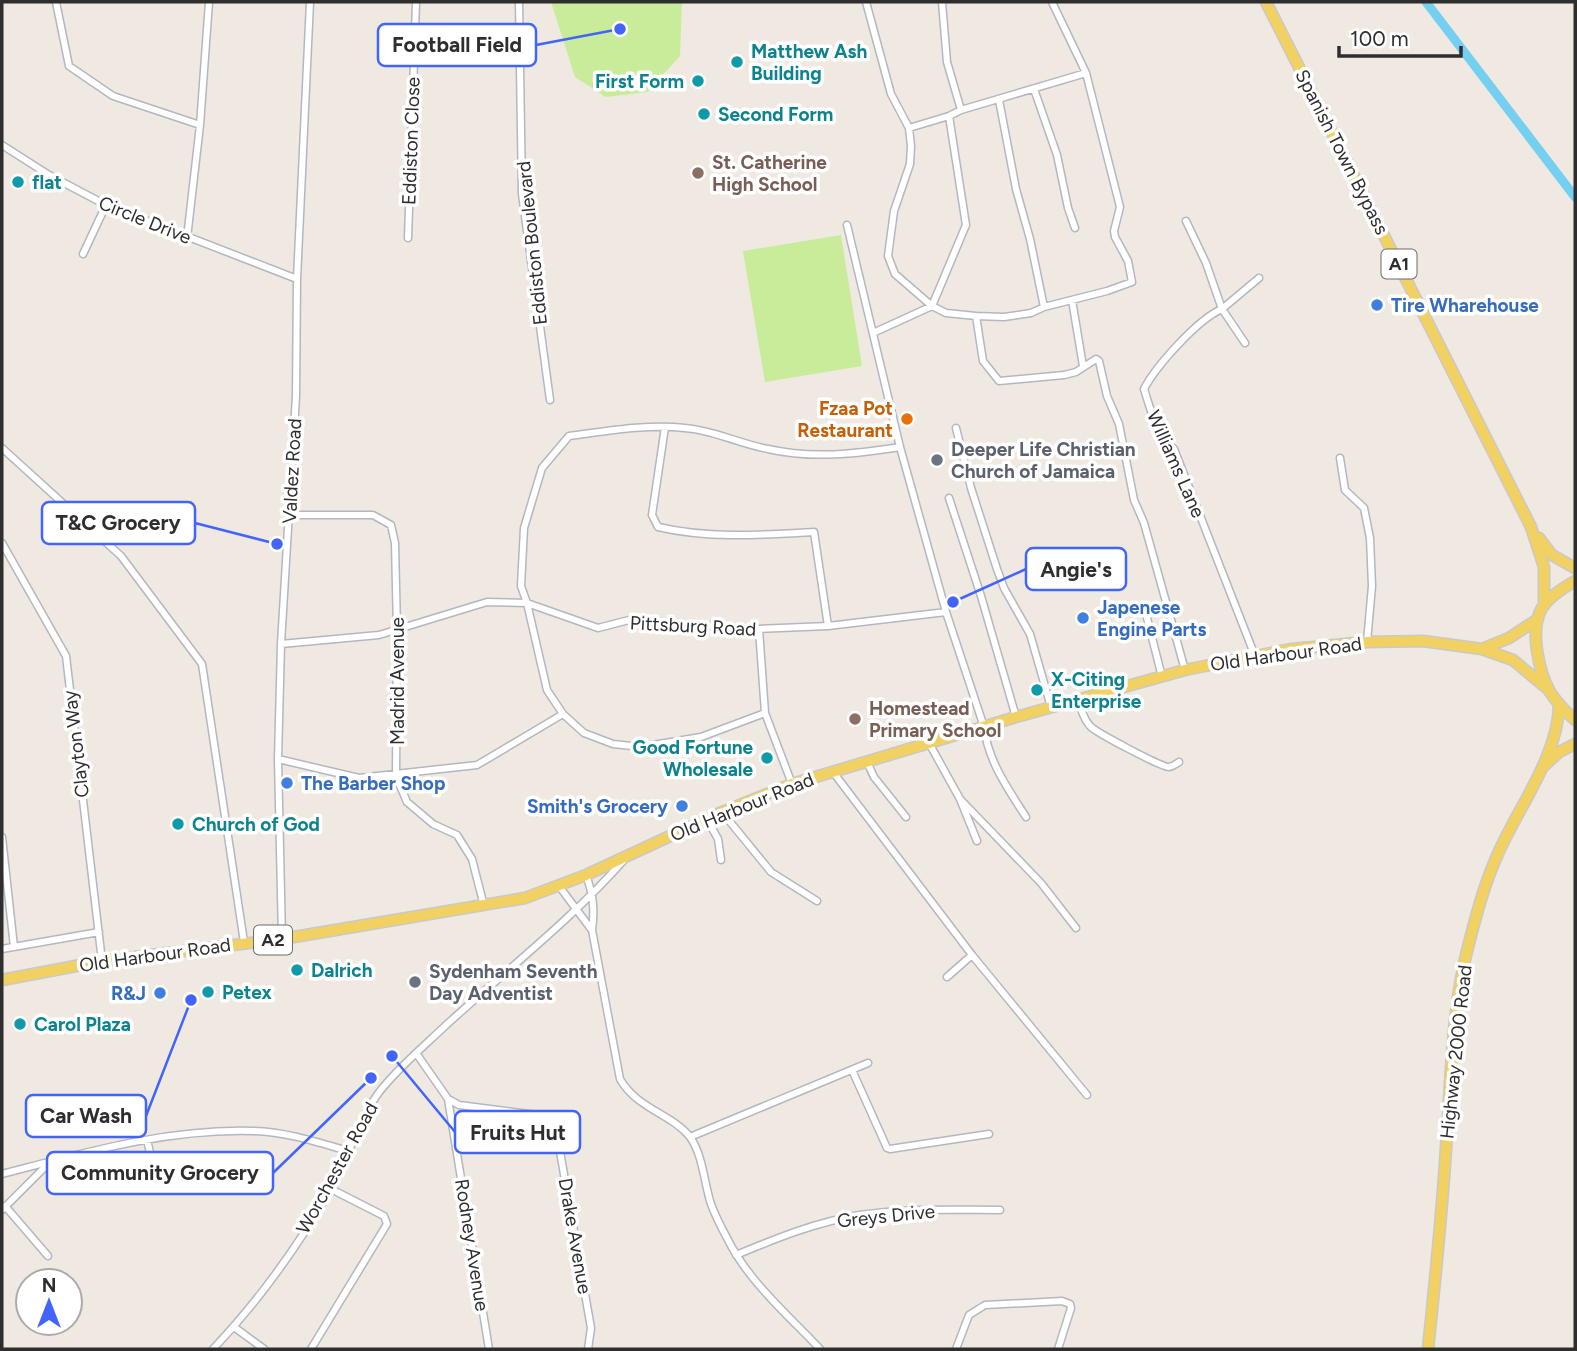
<svg xmlns="http://www.w3.org/2000/svg" width="1577" height="1351" viewBox="0 0 1577 1351" font-family="Figtree,sans-serif">
<style>
.pitch{fill:#c9ec9a}
.lines{fill:none;stroke-linecap:round;stroke-linejoin:round}
.canal{stroke:#75cff0;stroke-width:9}
.street-casing{stroke:#b4b7c1;stroke-width:9}
.primary-casing{stroke:#c9c9c9;stroke-width:13}
.street{stroke:#fff;stroke-width:6}
.primary{stroke:#f2d163;stroke-width:10}
.culture-dot{fill:#0f9aa8;stroke:#fff;stroke-width:2.5}
.education-dot{fill:#8d6e63;stroke:#fff;stroke-width:2.5}
.shop-dot{fill:#3f7fe0;stroke:#fff;stroke-width:2.5}
.food-dot{fill:#e8710a;stroke:#fff;stroke-width:2.5}
.worship-dot{fill:#6b7280;stroke:#fff;stroke-width:2.5}
.labels{text-anchor:middle;dominant-baseline:central;stroke-width:7;stroke-linejoin:round;paint-order:stroke}
.shield{fill:#fff;stroke:#6d6d6d;stroke-width:2}
.shield-label{font-size:18px;font-weight:bold;fill:#2e2e2e}
.culture-label{font-size:19px;font-weight:bold;fill:#0d838f;stroke:#fff;text-anchor:start}
.street-label{font-size:19px;fill:#2e2e2e;stroke:#fff}
.education-label{font-size:19px;font-weight:bold;fill:#785e54;stroke:#fff;text-anchor:start}
.shop-label{font-size:19px;font-weight:bold;fill:#366cbe;stroke:#fff;text-anchor:start}
.food-label{font-size:19px;font-weight:bold;fill:#c56008;stroke:#fff;text-anchor:end}
.worship-label{font-size:19px;font-weight:bold;fill:#5b616d;stroke:#fff;text-anchor:start}
.leader{fill:none;stroke:#4264fb;stroke-width:2.5}
.callout-dot{fill:#4264fb;stroke:#fff;stroke-width:2.5}
.callout{fill:#fff;stroke:#4264fb;stroke-width:2.5}
.callout-label{font-size:21px;text-anchor:middle;font-weight:bold;fill:#2e2e2e}
</style>
<rect width="100%" height="100%" fill="#efe9e1"/>
<path class="pitch" d="M551,2H682L680,56L647,92L606,97L575,77Z
M841,235L862,366L765,382L743,251Z"/>
<g class="lines">
<path class="canal" d="M1426,2L1575,197"/>
<defs>
<path id="street" d="M56,2L69,66L113,96L200,125
M519,2L522,194L550,400
M866,2L891,94L909,128L911,146L910,164L894,211L888,256L895,274L932,306L946,313L976,316L983,361L999,381L1064,375L1076,372L1096,359L1099,361L1107,396L1119,424L1134,500L1144,523L1185,670
M942,2L947,62L961,110
M1034,89L1057,155L1068,208L1075,228
M999,100L1016,189L1030,239L1044,307
M909,128L949,116
M2,145L49,175L106,205L297,279
M1186,221L1206,263L1222,309C1198,319 1156,366 1144,389C1151,411 1156,433 1174,449L1255,656
M847,225L900,447L946,612L984,727C988,761 1008,789 1026,817
M187,238L200,125L209,2
M408,238L416,2
M83,254L106,205
M1072,300L1083,366
M976,316L1004,317L1031,313L1044,307L1107,291L1132,282L1128,261L1115,237L1114,231L1120,207L1086,73L1052,2
M873,333L932,306L966,225L949,116L961,110L1086,73
M1245,343L1222,309L1259,278
M665,427L652,515L658,527C710,539 762,535 814,532L828,626
M956,428L971,488L997,569L1004,588L1030,634L1051,707
M2,448L121,556L202,664L244,942
M1340,458L1345,490L1364,508L1370,538L1372,586L1367,642
M949,498L981,596L1016,717
M290,515H373L391,525L395,543L397,630L396,776L407,802L433,824L457,835L472,859L484,906
M2,543L66,656L102,961
M1145,610L1162,677
M759,629L765,713L792,784
M281,644L379,635L487,602L527,603L598,628L629,620L759,629L828,626L946,612
M1079,700C1081,709 1083,718 1090,726C1095,732 1163,768 1169,767C1174,766 1176,764 1179,762
M765,713L701,737L641,747L613,744L584,733L563,714L547,690L527,603L521,586L524,528L542,468L569,436C608,431 646,424 685,428C713,430 740,444 768,449C812,459 856,454 900,447
M929,743L960,799L977,841
M278,759L359,778L477,765L563,714
M867,762L874,777L906,817
M833,772L972,955L1087,1095
M960,799L1041,883L1076,928
M722,812L771,872L817,901
M707,819L718,839L721,860
M2,837L14,947
M586,875C593,894 595,909 592,930L620,1079C637,1109 672,1114 690,1137C703,1155 704,1183 711,1204C715,1215 721,1227 727,1238C748,1281 788,1315 820,1349
M559,886L591,929
M282,939L278,759L281,644L296,396L297,279L310,2
M2,949L99,932
M947,977L972,955
M416,1053L448,1099L459,1105L552,1117L555,1123L591,1328L588,1349
M852,1070L887,1148L890,1149L989,1134
M448,1099L489,1349
M690,1137L868,1063
M147,1140L159,1190
M2,1174C83,1153 169,1128 254,1131C286,1132 317,1142 348,1151
M5,1206L48,1256
M2,1210L50,1162
M736,1255C777,1238 816,1222 860,1215C905,1208 954,1210 1000,1210
M234,1327L264,1349
M213,1349C258,1302 297,1247 330,1191C348,1159 358,1120 380,1091C399,1067 422,1048 444,1027C505,971 569,922 624,860
M311,1349L387,1224L384,1216L331,1189
M956,1349L969,1315L985,1305L1062,1301L1070,1304L1071,1308L1058,1349"/>
<path id="primary" d="M1266,2L1531,527L1544,567V606
M1539,538L1552,555L1575,568
M1575,581C1563,588 1550,596 1542,608C1529,629 1539,672 1550,692C1557,703 1566,712 1575,720
M1482,649L1509,638L1538,619
M1544,766L1559,752L1575,744
M2,980L102,961L282,939L525,898L586,875L722,812L792,784L1016,717L1185,670L1255,656L1292,649L1367,642L1423,641L1482,649L1513,660L1549,690
M1428,1349C1435,1282 1442,1215 1446,1148C1451,1082 1451,1012 1468,947C1476,916 1484,885 1497,856C1517,809 1558,757 1559,705"/>
</defs>
<use href="#street" class="street-casing"/>
<use href="#primary" class="primary-casing"/>
<use href="#street" class="street"/>
<use href="#primary" class="primary"/>
</g>
<g class="culture-dot">
<circle cx="737" cy="62" r="7"/>
<circle cx="698" cy="81" r="7"/>
<circle cx="704" cy="114" r="7"/>
<circle cx="18" cy="182" r="7"/>
<circle cx="1037" cy="690" r="7"/>
<circle cx="767" cy="758" r="7"/>
<circle cx="178" cy="824" r="7"/>
<circle cx="297" cy="970" r="7"/>
<circle cx="208" cy="992" r="7"/>
<circle cx="20" cy="1024" r="7"/>
</g>
<g class="education-dot">
<circle cx="698" cy="173" r="7"/>
<circle cx="855" cy="719" r="7"/>
</g>
<g class="shop-dot">
<circle cx="1377" cy="305" r="7"/>
<circle cx="1083" cy="618" r="7"/>
<circle cx="287" cy="783" r="7"/>
<circle cx="682" cy="806" r="7"/>
<circle cx="160" cy="993" r="7"/>
</g>
<circle class="food-dot" cx="907" cy="419" r="7"/>
<g class="worship-dot">
<circle cx="937" cy="460" r="7"/>
<circle cx="415" cy="982" r="7"/>
</g>
<g class="labels">
<g class="shield">
<rect x="1381.5" y="249.5" width="35" height="29" rx="5"/>
<rect x="254" y="925.5" width="38" height="29" rx="5"/>
</g>
<g class="shield-label">
<text x="1399" y="264">A1</text>
<text x="273" y="940">A2</text>
</g>
<g class="culture-label">
<text x="751" y="51">Matthew Ash<tspan x="751" dy="22">Building</tspan></text>
<text x="684" y="81" text-anchor="end">First Form</text>
<text x="718" y="114">Second Form</text>
<text x="32" y="182">flat</text>
<text x="1051" y="679">X-Citing<tspan x="1051" dy="22">Enterprise</tspan></text>
<text x="753" y="747" text-anchor="end">Good Fortune<tspan x="753" dy="22">Wholesale</tspan></text>
<text x="192" y="824">Church of God</text>
<text x="311" y="970">Dalrich</text>
<text x="222" y="992">Petex</text>
<text x="34" y="1024">Carol Plaza</text>
</g>
<g class="street-label">
<text transform="translate(411 141) rotate(-88)">Eddiston Close</text>
<text transform="translate(1342 152) rotate(63)">Spanish Town Bypass</text>
<text transform="translate(145 220) rotate(22)">Circle Drive</text>
<text transform="translate(532 243) rotate(-96)">Eddiston Boulevard</text>
<text transform="translate(1176 464) rotate(66)">Williams Lane</text>
<text transform="translate(292 471) rotate(-87)">Valdez Road</text>
<text transform="translate(693 626) rotate(3)">Pittsburg Road</text>
<text transform="translate(1286 654) rotate(-8)">Old Harbour Road</text>
<text transform="translate(397 681) rotate(-90)">Madrid Avenue</text>
<text transform="translate(76 744) rotate(-97)">Clayton Way</text>
<text transform="translate(742 807) rotate(-22)">Old Harbour Road</text>
<text transform="translate(155 955) rotate(-8)">Old Harbour Road</text>
<text transform="translate(1456 1052) rotate(-84)">Highway 2000 Road</text>
<text transform="translate(337 1168) rotate(-61)">Worchester Road</text>
<text transform="translate(886 1216) rotate(-6)">Greys Drive</text>
<text transform="translate(575 1236) rotate(80)">Drake Avenue</text>
<text transform="translate(472 1245) rotate(81)">Rodney Avenue</text>
</g>
<g class="education-label">
<text x="712" y="162">St. Catherine<tspan x="712" dy="22">High School</tspan></text>
<text x="869" y="708">Homestead<tspan x="869" dy="22">Primary School</tspan></text>
</g>
<g class="shop-label">
<text x="1391" y="305">Tire Wharehouse</text>
<text x="1097" y="607">Japenese<tspan x="1097" dy="22">Engine Parts</tspan></text>
<text x="301" y="783">The Barber Shop</text>
<text x="668" y="806" text-anchor="end">Smith's Grocery</text>
<text x="146" y="993" text-anchor="end">R&amp;J</text>
</g>
<g class="food-label">
<text x="893" y="408">Fzaa Pot<tspan x="893" dy="22">Restaurant</tspan></text>
</g>
<g class="worship-label">
<text x="951" y="449">Deeper Life Christian<tspan x="951" dy="22">Church of Jamaica</tspan></text>
<text x="429" y="971">Sydenham Seventh<tspan x="429" dy="22">Day Adventist</tspan></text>
</g>
</g>
<path class="leader" d="M620 29L536 45M277 544L195 523M953 602L1026 569M191 1000L146 1116M392 1056L455 1132M371 1078L273 1173"/>
<g class="callout-dot">
<circle cx="620" cy="29" r="7"/>
<circle cx="277" cy="544" r="7"/>
<circle cx="953" cy="602" r="7"/>
<circle cx="191" cy="1000" r="7"/>
<circle cx="392" cy="1056" r="7"/>
<circle cx="371" cy="1078" r="7"/>
</g>
<g class="callout">
<rect x="378" y="24" width="158" height="42" rx="7"/>
<rect x="42" y="502" width="153" height="42" rx="7"/>
<rect x="1026" y="548" width="100" height="42" rx="7"/>
<rect x="26" y="1095" width="120" height="42" rx="7"/>
<rect x="455" y="1111" width="125" height="42" rx="7"/>
<rect x="47" y="1152" width="226" height="42" rx="7"/>
</g>
<g class="callout-label">
<text x="457" y="52">Football Field</text>
<text x="118" y="530">T&amp;C Grocery</text>
<text x="1076" y="577">Angie's</text>
<text x="86" y="1123">Car Wash</text>
<text x="518" y="1140">Fruits Hut</text>
<text x="160" y="1180">Community Grocery</text>
</g>
<rect width="1577" height="1351" fill="none" stroke="#2e2e2e" stroke-width="7"/>
<g transform="translate(49 1302)"><circle r="33" fill="#ffffff" stroke="#ababab" stroke-width="2"/>
<path d="M0-5L12 26L0 18L-12 26Z" fill="#4264fb"/>
<text y="-10" font-size="19" font-weight="bold" text-anchor="middle" fill="#2e2e2e">N</text>
</g>
<path d="M1339 46v10h122v-10" fill="none" stroke="#2e2e2e" stroke-width="3.5"/>
<text x="1350" y="46" font-size="21" fill="#2e2e2e" stroke="#ffffff" stroke-width="5" paint-order="stroke">100 m</text>
</svg>
